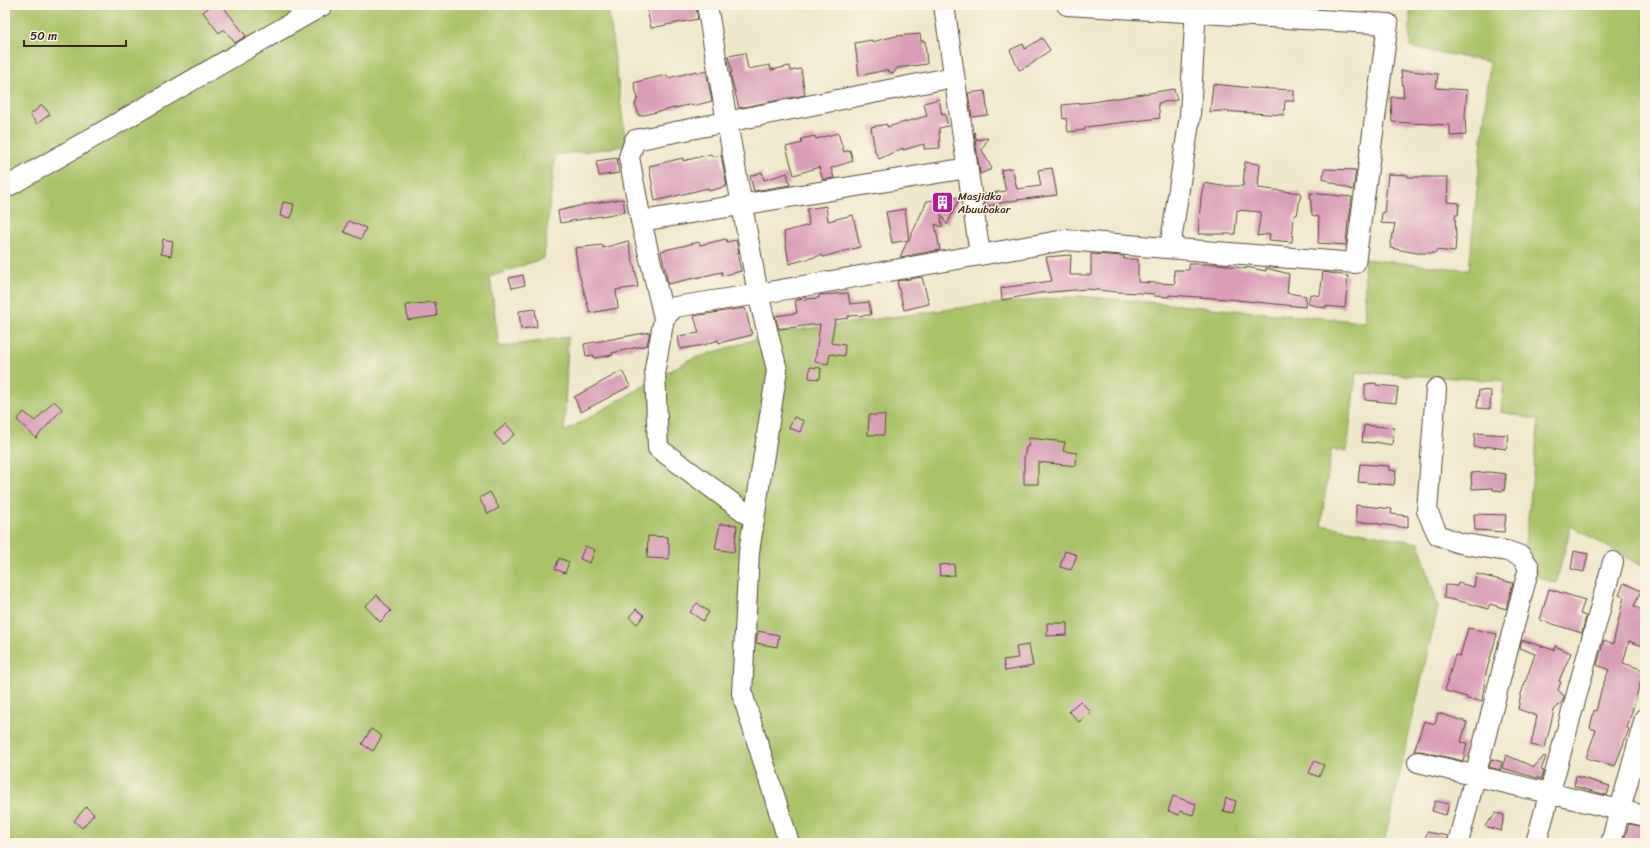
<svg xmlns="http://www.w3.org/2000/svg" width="1650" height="848" viewBox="0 0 1650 848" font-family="Sriracha,sans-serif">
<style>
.green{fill:#aac369;stroke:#727644}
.building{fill:#d99eb7}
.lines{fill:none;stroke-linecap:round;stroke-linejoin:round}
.minor-casing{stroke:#564638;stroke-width:22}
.minor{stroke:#fff;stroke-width:20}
.labels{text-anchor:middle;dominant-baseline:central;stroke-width:3;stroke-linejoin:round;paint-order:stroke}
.poi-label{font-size:11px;fill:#3b2a1e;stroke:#fcf5e5;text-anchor:start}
</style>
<rect width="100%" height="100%" fill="#fcf5e5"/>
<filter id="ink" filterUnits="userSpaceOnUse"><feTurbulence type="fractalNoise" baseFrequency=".025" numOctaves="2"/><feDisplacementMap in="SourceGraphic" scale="8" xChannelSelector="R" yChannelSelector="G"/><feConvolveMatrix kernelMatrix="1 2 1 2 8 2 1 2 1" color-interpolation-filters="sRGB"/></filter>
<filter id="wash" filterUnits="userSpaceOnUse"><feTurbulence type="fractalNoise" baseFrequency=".012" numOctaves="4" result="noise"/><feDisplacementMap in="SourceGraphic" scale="16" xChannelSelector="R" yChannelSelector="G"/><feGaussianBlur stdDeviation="0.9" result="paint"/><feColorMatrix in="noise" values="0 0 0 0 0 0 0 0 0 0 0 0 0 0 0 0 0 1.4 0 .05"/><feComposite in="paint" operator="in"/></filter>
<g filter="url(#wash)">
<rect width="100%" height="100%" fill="#efe8ca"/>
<path class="green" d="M5,5H608L626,146L555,155L544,258L490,277L499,347L568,337L564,432L689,360L775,333L973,306L1079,296L1366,322L1364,259L1469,270L1490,62L1410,47V5H1645V568L1571,526L1556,583L1522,572L1539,420L1501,412L1504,381L1356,372L1347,451L1331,450L1321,525L1419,543L1438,607L1384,843H5Z"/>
<g id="blocks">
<path class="building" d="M212,5H222L246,36L235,43L224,29L219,33L203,12Z
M646,5H696L698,19L651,28Z
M920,34L921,41H925L927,64L897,68L893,74L886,70L859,76L855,43L872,40V42L896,36Z
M1042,38L1050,50L1030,65L1019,70L1010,50L1023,44L1025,49Z
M745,53L748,69L770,65L771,70L790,66L791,71L801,69L805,95L739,108L730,73H732L728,56Z
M697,71V73L706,71L712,101L693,106V104L639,116L635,103L637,102L636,99H638L634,83L644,80L667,75L668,78Z
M1401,71H1411L1438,74L1436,88L1467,90L1465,116L1466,135L1450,136V125L1392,122L1391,97H1404Z
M1213,84L1252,88L1294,90V101H1285L1284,115L1220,111L1210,112Z
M1174,89L1177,100L1158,103L1160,118L1085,127V130L1068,132L1066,118L1063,119L1062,105L1093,102Z
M985,91L988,115L972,117L968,93Z
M939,99L942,115L945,114L948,126L939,128L940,148L924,149V144L903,150V148L879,159L875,151L871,127L887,124V127L927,116L924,103Z
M42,105L50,114L37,124L30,115Z
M974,132L977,140L988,138L982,150L992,169L980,174Z
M838,133L844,152L850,150L853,161L831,168L834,178L823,180L819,167L794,175L786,147L802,143L801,139L815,136L816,139Z
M711,154L712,157L721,155L727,186L709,191L708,188L655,201L649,166L683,158V161Z
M617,158L619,173L599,176L596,161Z
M1245,162L1260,164L1258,188L1301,193L1297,215H1294L1292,242L1269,240L1270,234L1257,236L1261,212L1237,210L1235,234H1198L1201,197L1204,183L1221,186H1243Z
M1012,168L1017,189L1041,186L1038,170L1052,168L1057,195L1017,200L1000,203V204L985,206L983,194L1006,191L1001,170Z
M1324,169L1356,170L1353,190L1323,179Z
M762,172L764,180L787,173L790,185L754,191L750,176Z
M1388,174L1408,175V177H1448L1447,202L1459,203L1458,215H1455L1456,237L1455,252L1436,250V253H1417L1390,248L1395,224L1381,223L1382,212L1384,213Z
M1310,193L1352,197L1349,221H1348L1346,245L1318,243L1319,217L1312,215Z
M960,197L947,225L941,214L942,227L935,224L940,250L900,257L908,240L892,243L886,212L905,209L909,240L927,201Z
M623,199L625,212L560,223L558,211L587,204Z
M283,202L294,204L291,218L280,216Z
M826,206L828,221L853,215L860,247L823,257L822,255L789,264L784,232L809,225L807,209Z
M348,221L366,228L361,239L344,232Z
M163,239L173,241L171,256L161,254Z
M726,239L727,242L736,240L739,253L737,254L741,271L722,276V272L668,284L661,251L699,242L700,245Z
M628,241L636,274L638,287L616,290L618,308L590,313L578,270L575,248L603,245V248Z
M1091,254L1124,256V259H1138V282L1175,284L1174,270H1189V264H1220L1246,269V267L1266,271V268L1289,274L1287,293L1306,296L1305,307L1227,299L1169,295V297L1154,296V294L1141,293L1117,292L1087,289L1040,293L1002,300L1001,288L1052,281L1046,257L1071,255L1070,275H1091Z
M1323,272L1348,276L1345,308L1325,306V308L1308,304L1310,294L1320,296Z
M523,275L525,285L512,288L509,278Z
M922,277L929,304L904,310L897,281Z
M848,293L850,304L869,302L871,315L848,316V318L835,320L831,343L845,345L844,356L830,354L828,364L815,362L820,324L779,329L775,316L797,313L795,300L819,298V295Z
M435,302L437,316L408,320L406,305Z
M745,308L752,335L719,343L718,340L704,345L680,349L678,336L699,333L694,316Z
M535,309L537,327L521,329L519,311Z
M650,332L647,345L612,353L613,355L594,358V355L586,356L584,344Z
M810,367L821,368L820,379L809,378Z
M622,371L630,386L581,412L574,397Z
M1376,383V385L1398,387L1396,403L1365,400V384Z
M1479,390L1491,391L1490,409L1477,408Z
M54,401L62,409L36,438L17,420L24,412L35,421Z
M869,415H885L884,435H868Z
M794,417L804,421L800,432L789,428Z
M506,424L515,434L503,444L494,434Z
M1364,425L1394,428L1392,445L1375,442V443L1362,442Z
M1475,433L1508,435L1506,449L1485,446V448L1474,447Z
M1029,438L1065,442L1063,451L1077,453L1076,466L1038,462V484H1024V459L1026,447H1028Z
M1360,464L1389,466V470L1396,471L1394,485L1358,482Z
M1489,472L1506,474L1504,491L1493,490V488L1472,489L1471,473Z
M490,492L499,508L488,514L479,498Z
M1356,505L1392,509L1391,514L1408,516V528L1378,524V523L1356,522Z
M1474,514L1506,515L1504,532L1475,530Z
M720,524L737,525L734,552L715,549Z
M648,536L668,537V543H669V559L647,558Z
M585,546L595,550L590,563L580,559Z
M1065,551L1077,555L1071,570L1060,567Z
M1574,551L1588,554L1584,572L1571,569Z
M559,558L569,562L565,573L555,569Z
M954,564L955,575L940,576L939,565Z
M1476,574L1513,583L1506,609L1490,604L1488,609L1468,603L1444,598L1445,585L1457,586L1458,583L1474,587Z
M1624,583L1641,591L1634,606L1645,612V647L1629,641L1623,663L1644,670L1627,728L1629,729L1615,766L1586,758L1596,730L1590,728L1594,710L1596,711L1602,687L1609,670L1597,665L1604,640L1613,644L1624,597L1619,595Z
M1549,589L1585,600L1580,614L1586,616L1582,633L1540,620Z
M377,595L391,611L380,622L365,606Z
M697,603L709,612L703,621L690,612Z
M636,609L644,615L637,624L629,617Z
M1047,623H1067V635L1047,636Z
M1468,628L1497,634L1486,673L1482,701L1467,699V697L1445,691L1455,655L1460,656Z
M758,631L779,635L777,647L756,643Z
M1522,640L1554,650L1555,646L1571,653L1559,681L1561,682L1558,690L1564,696L1563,701L1554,710L1545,748L1531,745L1537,716L1518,709L1521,694L1535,654L1520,648Z
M1029,645L1033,666L1005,671L1003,660L1018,658L1016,647Z
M1080,701L1091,712L1079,722L1069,711Z
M1438,713L1467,722L1461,742L1467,743L1463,761L1421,751H1414L1424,721L1435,724Z
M371,729L382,736L373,751L362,744Z
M1506,755L1534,767L1544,756L1546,757L1541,770L1544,771L1541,779L1502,768Z
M1492,759L1502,762L1500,770L1489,767Z
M1314,761L1324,765L1319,777L1309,773Z
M1576,776L1610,786L1607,795L1574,786Z
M1173,796L1196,804L1193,815L1180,811L1179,815L1168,811Z
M1226,798L1236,801L1233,813L1223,811Z
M1435,801L1449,804L1446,815L1432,811Z
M86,807L94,814L82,828L74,821Z
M1496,813L1504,815L1501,831L1485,826Z
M1629,824L1645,827V843H1623Z
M1427,832L1448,836L1447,843H1424Z"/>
</g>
</g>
<g filter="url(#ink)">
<use href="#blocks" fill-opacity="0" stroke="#564638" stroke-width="1"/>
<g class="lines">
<defs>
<path id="minor" d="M707,5L727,122L758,294L777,370L749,552L742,693L789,843
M944,5L980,255
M5,188L323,5
M641,221L968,168
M1170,248L1190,116L1196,5
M664,318L641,221L629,157L635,140L954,77
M1436,389L1427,511L1438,535L1459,543L1507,551L1521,556L1529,567L1458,843
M754,519L658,448L655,368L664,318L675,307L758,294L1065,240L1355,263L1388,24L1067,5
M1418,762L1645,816
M1536,843L1613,562
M1611,843L1645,718"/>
</defs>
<use href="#minor" class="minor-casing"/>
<use href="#minor" class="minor"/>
</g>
</g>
<defs>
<symbol id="building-square" viewBox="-11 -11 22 22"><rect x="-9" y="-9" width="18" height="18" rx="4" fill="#b5179e" stroke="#fcf5e5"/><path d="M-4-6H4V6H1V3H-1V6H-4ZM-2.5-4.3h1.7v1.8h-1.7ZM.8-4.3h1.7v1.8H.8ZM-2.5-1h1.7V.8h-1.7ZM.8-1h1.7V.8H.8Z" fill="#fff"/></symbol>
</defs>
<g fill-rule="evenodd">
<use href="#building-square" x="930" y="190" width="25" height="25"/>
</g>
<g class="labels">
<g class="poi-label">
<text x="958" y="196">Masjidka<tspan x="958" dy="13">Abuubakar</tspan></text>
</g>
</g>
<rect width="1650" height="848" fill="none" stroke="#fcf5e5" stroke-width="20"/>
<path d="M24 40v6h102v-6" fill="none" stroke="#3b2a1e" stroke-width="2"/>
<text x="30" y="40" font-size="12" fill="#3b2a1e" stroke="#fcf5e5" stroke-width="3" paint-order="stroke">50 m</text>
</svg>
